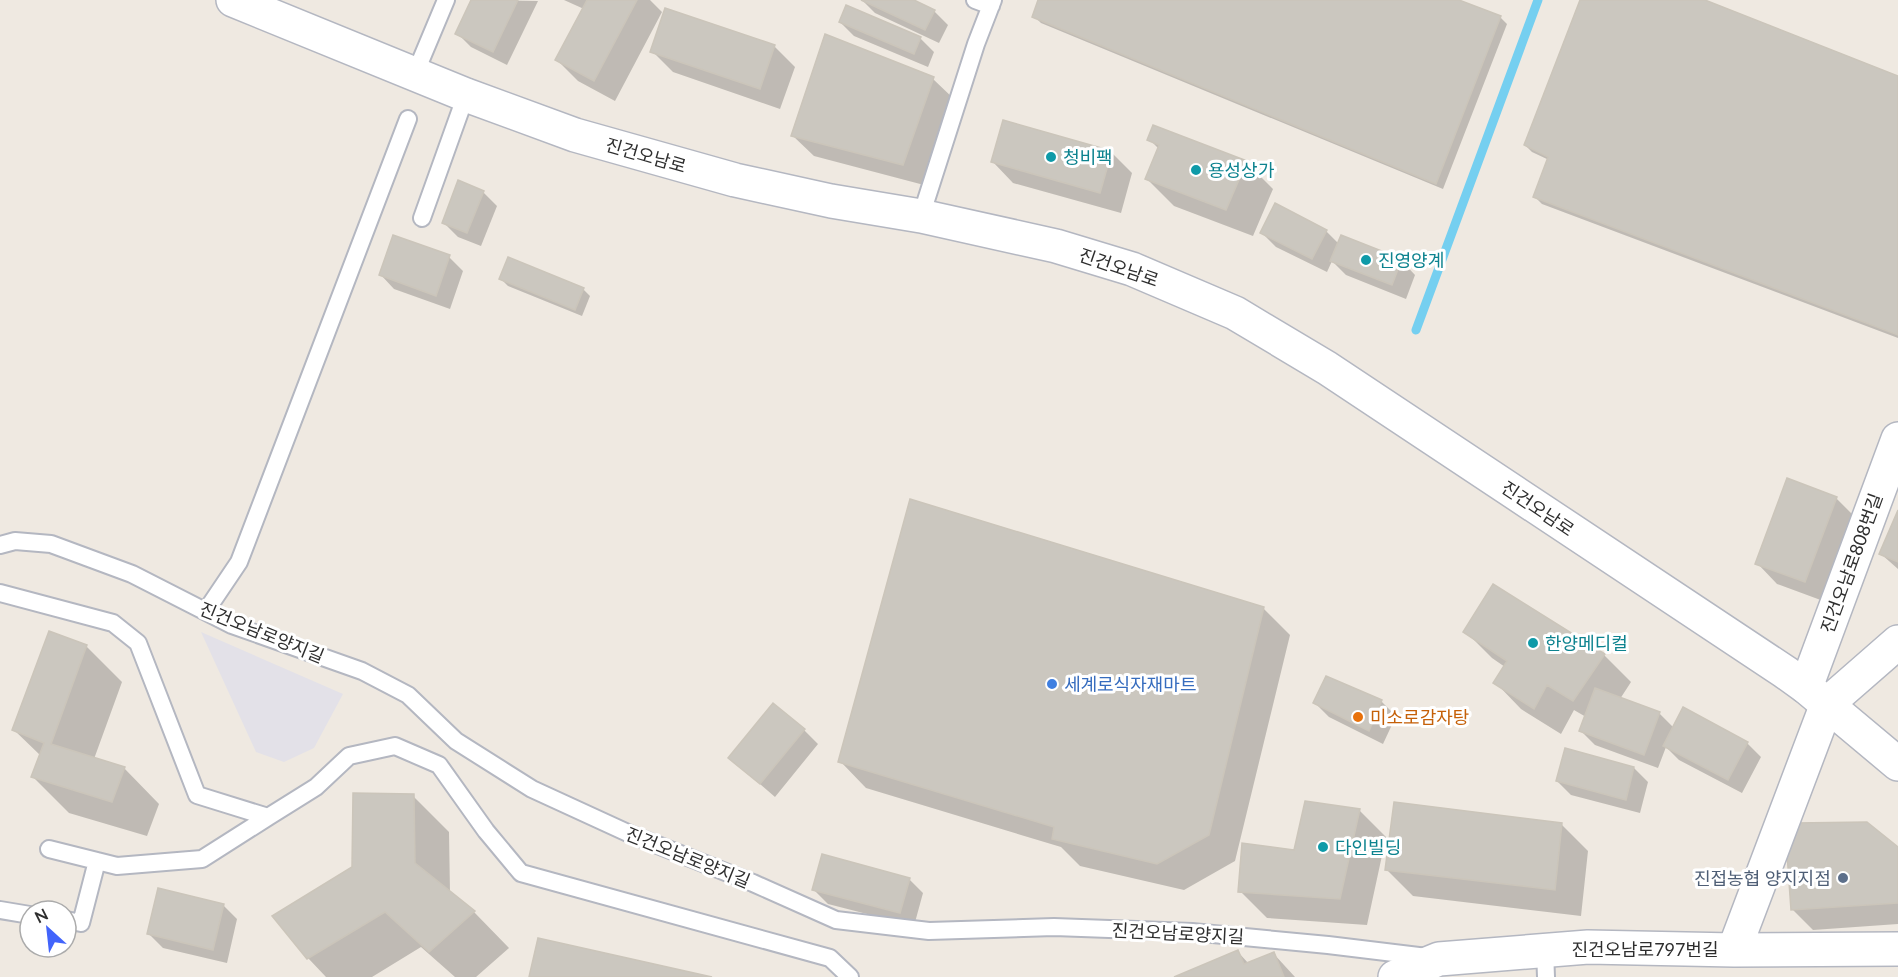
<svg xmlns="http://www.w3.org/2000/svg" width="1898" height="977" viewBox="0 0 1898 977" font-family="Lato,'Noto Sans KR',sans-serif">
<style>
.industrial{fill:#e3e1e8}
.shadow{fill:#0003}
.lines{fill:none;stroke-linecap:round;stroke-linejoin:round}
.stream{stroke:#75cff0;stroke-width:9}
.building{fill:#cbc7bf;stroke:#cbc5ba;stroke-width:1.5}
.service-casing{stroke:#b4b7c1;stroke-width:20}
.minor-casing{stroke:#b4b7c1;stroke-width:36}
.secondary-casing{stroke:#b4b7c1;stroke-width:36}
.service{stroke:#fff;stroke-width:16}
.minor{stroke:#fff;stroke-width:33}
.secondary{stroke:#fff;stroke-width:33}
.culture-dot{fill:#0f9aa8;stroke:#fff;stroke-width:2}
.shop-dot{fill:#3f7fe0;stroke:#fff;stroke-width:2}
.food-dot{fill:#e8710a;stroke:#fff;stroke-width:2}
.service-dot{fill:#5c6f8a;stroke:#fff;stroke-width:2}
.labels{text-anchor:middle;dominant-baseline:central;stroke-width:6;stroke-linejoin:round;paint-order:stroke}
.street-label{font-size:18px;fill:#2e2e2e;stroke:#fff}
.culture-label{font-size:18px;fill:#0d838f;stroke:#fff;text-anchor:start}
.shop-label{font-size:18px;fill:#366cbe;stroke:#fff;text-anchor:start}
.food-label{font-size:18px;fill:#c56008;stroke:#fff;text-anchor:start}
.service-label{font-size:18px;fill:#4e5e75;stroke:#fff;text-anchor:end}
</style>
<rect width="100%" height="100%" fill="#efe9e1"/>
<path class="industrial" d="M201,632L343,694L314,748L284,762L256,752Z"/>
<path class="shadow" d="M473,0L538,1L507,65L471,47L457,33Z
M564,0H650L662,12L615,101L578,81L557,60L584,9Z
M862,0H911L934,11L948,25L939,43L875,13Z
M1039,0H1455L1501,18L1507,24L1443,189L1041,23L1034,16Z
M1581,0H1701L1898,78V338L1542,204L1535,197L1549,160L1532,152L1525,145Z
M840,22L920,38L934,52L928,67L854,36Z
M774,46L795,67L780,109L673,72L652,51Z
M933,79L954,99L924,185L814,156L793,136Z
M1149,139L1246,162L1273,189L1253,236L1174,206L1147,179L1159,149Z
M1111,152L1132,173L1121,213L1013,183L993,162Z
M483,192L497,206L481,246L458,237L443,222Z
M1276,205L1326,231L1339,244L1401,260L1415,275L1406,299L1346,275L1332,261L1327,272L1276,247L1262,233Z
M449,257L463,271L450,309L394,289L380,274Z
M501,279L583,289L590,296L582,316L508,286Z
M1836,498L1857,519L1826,602L1777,584L1757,563Z
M1898,514V569L1881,554Z
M1493,587L1604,655L1631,682L1620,699L1659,713L1674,728L1747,743L1761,757L1742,793L1679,760L1666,747L1658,768L1595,745L1581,731L1586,717L1574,710L1561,734L1521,709L1495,682L1505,667L1492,658L1465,631Z
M1263,608L1290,635L1235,861L1184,890L1080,866L1061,847L866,788L840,761Z
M50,633L87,647L122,682L94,759L124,768L159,804L147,836L69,813L33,777L41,756L13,729Z
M1327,678L1382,702L1396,716L1383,744L1329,717L1315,703Z
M804,730L818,744L775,797L730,758Z
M1634,768L1648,782L1640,813L1571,795L1557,781Z
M413,796L449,832L450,893L474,912L509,948L476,977H455L421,947L372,977H326L308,958L354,868Z
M1359,810L1386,837L1367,925L1267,918L1240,891L1295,852Z
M1562,825L1588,851L1581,916L1413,896L1387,870Z
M1898,849V924L1813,930L1792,909Z
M909,879L923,893L914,926L828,904L814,890Z
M223,905L237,919L227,963L163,948L149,934Z
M1238,952L1249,964L1273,953L1295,977H1178Z"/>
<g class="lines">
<path class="stream" d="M1416,330L1538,0"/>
</g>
<path class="building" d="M471,0H518L493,52L455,34Z
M587,0H637L594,81L555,60Z
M861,0H914L935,10L925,30Z
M1038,0H1459L1501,16L1436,184L1032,17Z
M1580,0H1705L1898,76V335L1533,197L1548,157L1524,145Z
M846,5L921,37L914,54L839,22Z
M665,8L775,45L760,89L650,52Z
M825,34L934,77L903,165L791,136Z
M1003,120L1112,151L1100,193L991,162Z
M1153,125L1247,161L1226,210L1145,179L1159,145L1147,140Z
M458,180L484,191L467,233L442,223Z
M1275,203L1327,230L1312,259L1260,233Z
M393,235L450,255L436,296L379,275Z
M1341,235L1402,259L1392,285L1330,261Z
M508,257L584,288L575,310L499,279Z
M1787,478L1837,497L1805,582L1755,564Z
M910,499L1264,607L1209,835L1157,864L1052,839L1054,827L838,762Z
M1898,510V562L1879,554Z
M1493,584L1605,654L1573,701L1547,685L1534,709L1493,683L1507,661L1463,632Z
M49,631L87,645L51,744L125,767L112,802L31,777L44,743L12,730Z
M1326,676L1382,700L1369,731L1313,703Z
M1595,688L1660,712L1644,755L1579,731Z
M773,703L805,729L760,784L728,758Z
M1683,707L1748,742L1728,780L1663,746Z
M1565,748L1634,767L1626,800L1556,781Z
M353,793L414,794L415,863L475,911L429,952L385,912L307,959L272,916L352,867Z
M1305,801L1360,809L1340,899L1238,892L1242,843L1294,850Z
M1394,802L1562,823L1555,890L1385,870Z
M1867,822L1898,847V903L1791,910L1787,853L1795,823Z
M822,854L910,878L900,913L812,890Z
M158,888L224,904L213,950L147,934Z
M538,938L712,977H529Z
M1238,950L1244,964L1274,952L1284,977H1174Z"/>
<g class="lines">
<defs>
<path id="service" d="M975,0L991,6
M415,74L446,0
M921,216L976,44L993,0
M422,218L466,95
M0,545L15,541L51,544L132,574L232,625L362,671L408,695L456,741L532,789L630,834L753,883L836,920L929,931L1054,927L1192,932L1328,945L1427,957
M0,593L113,623L138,643L197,795L268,817L316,787L349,756L395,746L439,765L486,831L521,873L830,958L850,977
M206,611L239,562L408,119
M49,849L117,866L202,859L268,817
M0,910L30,915
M66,920L81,923L97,861
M1545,950L1546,977"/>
<path id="minor" d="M1806,687L1898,439
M1734,950L1827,704L1898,642
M1395,977L1439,959L1588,947L1734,950L1898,949"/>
<path id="secondary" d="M233,0L466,95L575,135L735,180L831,201L921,216L1056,246L1132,269L1235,313L1327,368L1785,672L1806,687L1898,764"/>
</defs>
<use href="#service" class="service-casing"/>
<use href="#minor" class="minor-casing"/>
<use href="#secondary" class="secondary-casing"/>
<use href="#service" class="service"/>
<use href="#minor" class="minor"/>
<use href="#secondary" class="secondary"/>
</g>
<g class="culture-dot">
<circle cx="1051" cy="157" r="6"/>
<circle cx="1196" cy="170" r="6"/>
<circle cx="1366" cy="260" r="6"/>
<circle cx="1533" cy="643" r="6"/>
<circle cx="1323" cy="847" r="6"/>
</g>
<circle class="shop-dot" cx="1052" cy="684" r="6"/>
<circle class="food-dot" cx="1358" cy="717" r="6"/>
<circle class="service-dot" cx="1843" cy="878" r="6"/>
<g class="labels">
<g class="street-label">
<text transform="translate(646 155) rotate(16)">진건오남로</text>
<text transform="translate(1119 267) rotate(19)">진건오남로</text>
<text transform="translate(1538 508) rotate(34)">진건오남로</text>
<text transform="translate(1851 563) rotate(-70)">진건오남로808번길</text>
<text transform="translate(262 632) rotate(22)">진건오남로양지길</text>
<text transform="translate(688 857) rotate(22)">진건오남로양지길</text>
<text transform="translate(1178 933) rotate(3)">진건오남로양지길</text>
<text x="1645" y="949">진건오남로797번길</text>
</g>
<g class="culture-label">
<text x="1063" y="157">청비팩</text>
<text x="1208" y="170">용성상가</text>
<text x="1378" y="260">진영양계</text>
<text x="1545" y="643">한양메디컬</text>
<text x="1335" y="847">다인빌딩</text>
</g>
<g class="shop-label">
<text x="1064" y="684">세계로식자재마트</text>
</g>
<g class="food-label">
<text x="1370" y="717">미소로감자탕</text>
</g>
<g class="service-label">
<text x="1831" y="878">진접농협 양지지점</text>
</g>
</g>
<g transform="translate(48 929) rotate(333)"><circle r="28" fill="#ffffff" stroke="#ababab" stroke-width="1.5"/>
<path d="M0-4.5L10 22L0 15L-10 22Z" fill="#4264fb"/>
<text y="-9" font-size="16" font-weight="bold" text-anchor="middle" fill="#2e2e2e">N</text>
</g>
</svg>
